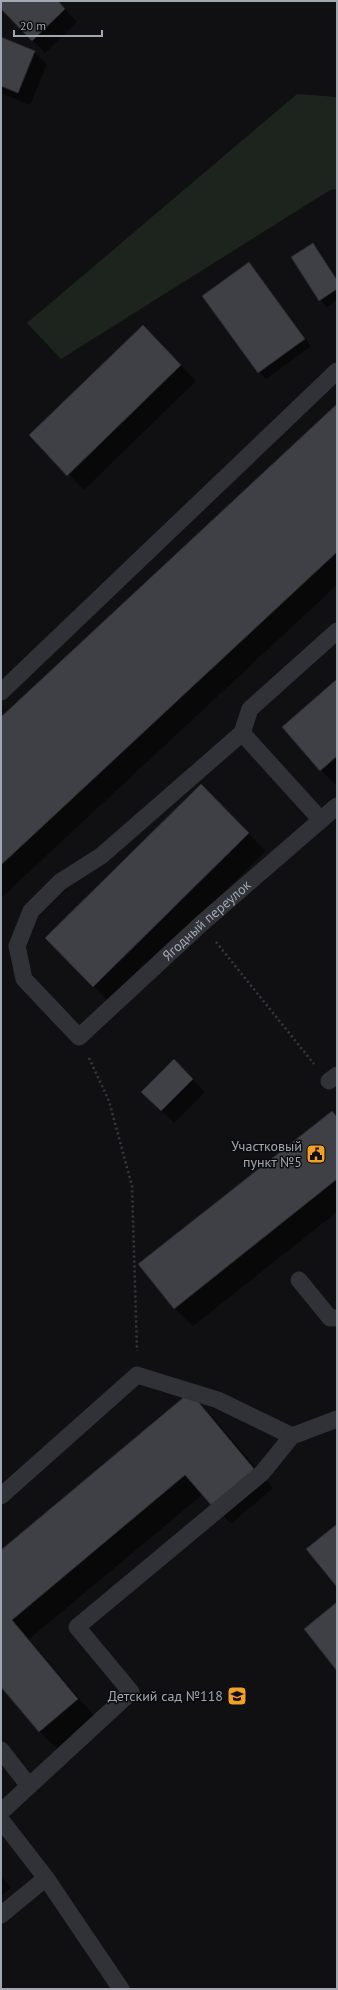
<svg xmlns="http://www.w3.org/2000/svg" width="338" height="1990" viewBox="0 0 338 1990" font-family="'PT Sans',sans-serif">
<style>
.green{fill:#1d241d}
.shadow{fill:#0007}
.building{fill:#3f4045;stroke:#2a2a2e}
.lines{fill:none;stroke-linecap:round;stroke-linejoin:round}
.path{stroke:#37393e;stroke-width:2.5;stroke-dasharray:2 3;stroke-linecap:butt}
.lane{stroke:#313237;stroke-width:17}
.labels{text-anchor:middle;dominant-baseline:central;stroke-width:3;stroke-linejoin:round;paint-order:stroke}
.street-label{font-size:14px;fill:#a1a8b3;stroke:#0b0b0d}
.poi-label{font-size:14px;fill:#a1a8b3;stroke:#0b0b0d;text-anchor:end}
</style>
<rect width="100%" height="100%" fill="#101012"/>
<path class="green" d="M297,94L337,97V189L330,190L61,359L27,323Z"/>
<path class="shadow" d="M4,1H57L77,22L45,53L1,8V4Z
M1,39L34,52L47,64L30,105L1,93Z
M312,244L319,251L337,278V300L327,307L320,300Z
M249,263L311,346L266,379L259,372Z
M158,342L196,381L84,490L30,435Z
M337,405V585L1,898V718Z
M337,680V786L321,770Z
M201,786L266,851L110,1003L46,938Z
M174,1061L205,1092L174,1123L143,1092Z
M337,1117V1212L193,1326L174,1308Z
M190,1394L208,1412L273,1488L231,1524L203,1494L29,1639L95,1717L58,1749L39,1731L1,1685V1552Z
M1,1876L11,1888L1,1896Z"/>
<path class="building" d="M3,1H58L65,9L32,41L1,9V3Z
M1,37L35,51L18,93L1,86Z
M313,243L337,280V289L319,301L291,257Z
M249,262L305,339L258,373L202,296Z
M143,325L181,365L67,476L29,435Z
M337,404V552L1,865V717Z
M337,679V756L320,771L282,727Z
M201,784L249,833L93,987L45,938Z
M174,1059L193,1079L161,1111L141,1092Z
M332,1111L337,1117V1179L174,1309L138,1264Z
M190,1392L255,1470L212,1506L185,1475L12,1620L78,1699L39,1732L1,1687V1550Z
M337,1524V1587L306,1549Z
M337,1602V1671L304,1629Z"/>
<g class="lines">
<path class="path" d="M216,942L314,1064
M89,1058L109,1101L132,1186L137,1351"/>
<g class="lane">
<path d="M1,692L337,371"/>
<path id="s1" d="M242,733L101,856L60,882L31,911L17,946L24,979L79,1037L201,924L337,806"/>
<path d="M321,820L242,733L250,709L337,631"/>
<path d="M329,1081L337,1075"/>
<path d="M299,1280L330,1318H337"/>
<path d="M1,1496L137,1375L218,1400L292,1436"/>
<path d="M1,1750L29,1786"/>
<path d="M1,1812L131,1692L77,1627L262,1473L292,1436L337,1419"/>
<path d="M1,1820L46,1878L121,1989"/>
<path d="M1,1915L46,1878"/>
</g>
</g>
<defs>
<symbol id="civic-square" viewBox="-11 -11 22 22"><rect x="-9" y="-9" width="18" height="18" rx="4" fill="#f3a027" stroke="#0b0b0d"/><path d="M-.6-6.5H3V-4.5H.6V-3L4-1V1h2V6H-6V1h2V-1L-.6-3ZM-1.2 2.5V6h2.4V2.5Z" fill="#111"/></symbol>
<symbol id="school-square" viewBox="-11 -11 22 22"><rect x="-9" y="-9" width="18" height="18" rx="4" fill="#f3a027" stroke="#0b0b0d"/><path d="M0-5L7-2L0 1L-7-2ZM-4 1L0 2.5L4 1V4Q0 6-4 4Z" fill="#111"/></symbol>
</defs>
<g fill-rule="evenodd">
<use href="#civic-square" x="305" y="1143" width="22" height="22"/>
<use href="#school-square" x="226" y="1685" width="22" height="22"/>
</g>
<g class="labels">
<g class="street-label">
<text stroke="none"><textPath href="#s1" startOffset="601">Ягодный переулок</textPath></text>
</g>
<g class="poi-label">
<text x="302" y="1146">Участковый<tspan x="302" dy="16">пункт №5</tspan></text>
<text x="223" y="1696">Детский сад №118</text>
</g>
</g>
<rect width="338" height="1990" fill="none" stroke="#a1a8b3" stroke-width="4"/>
<path d="M14 30v6h88v-6" fill="none" stroke="#a1a8b3" stroke-width="2"/>
<text x="20" y="30" font-size="12" fill="#a1a8b3" stroke="#0b0b0d" stroke-width="3" paint-order="stroke">20 m</text>
</svg>
